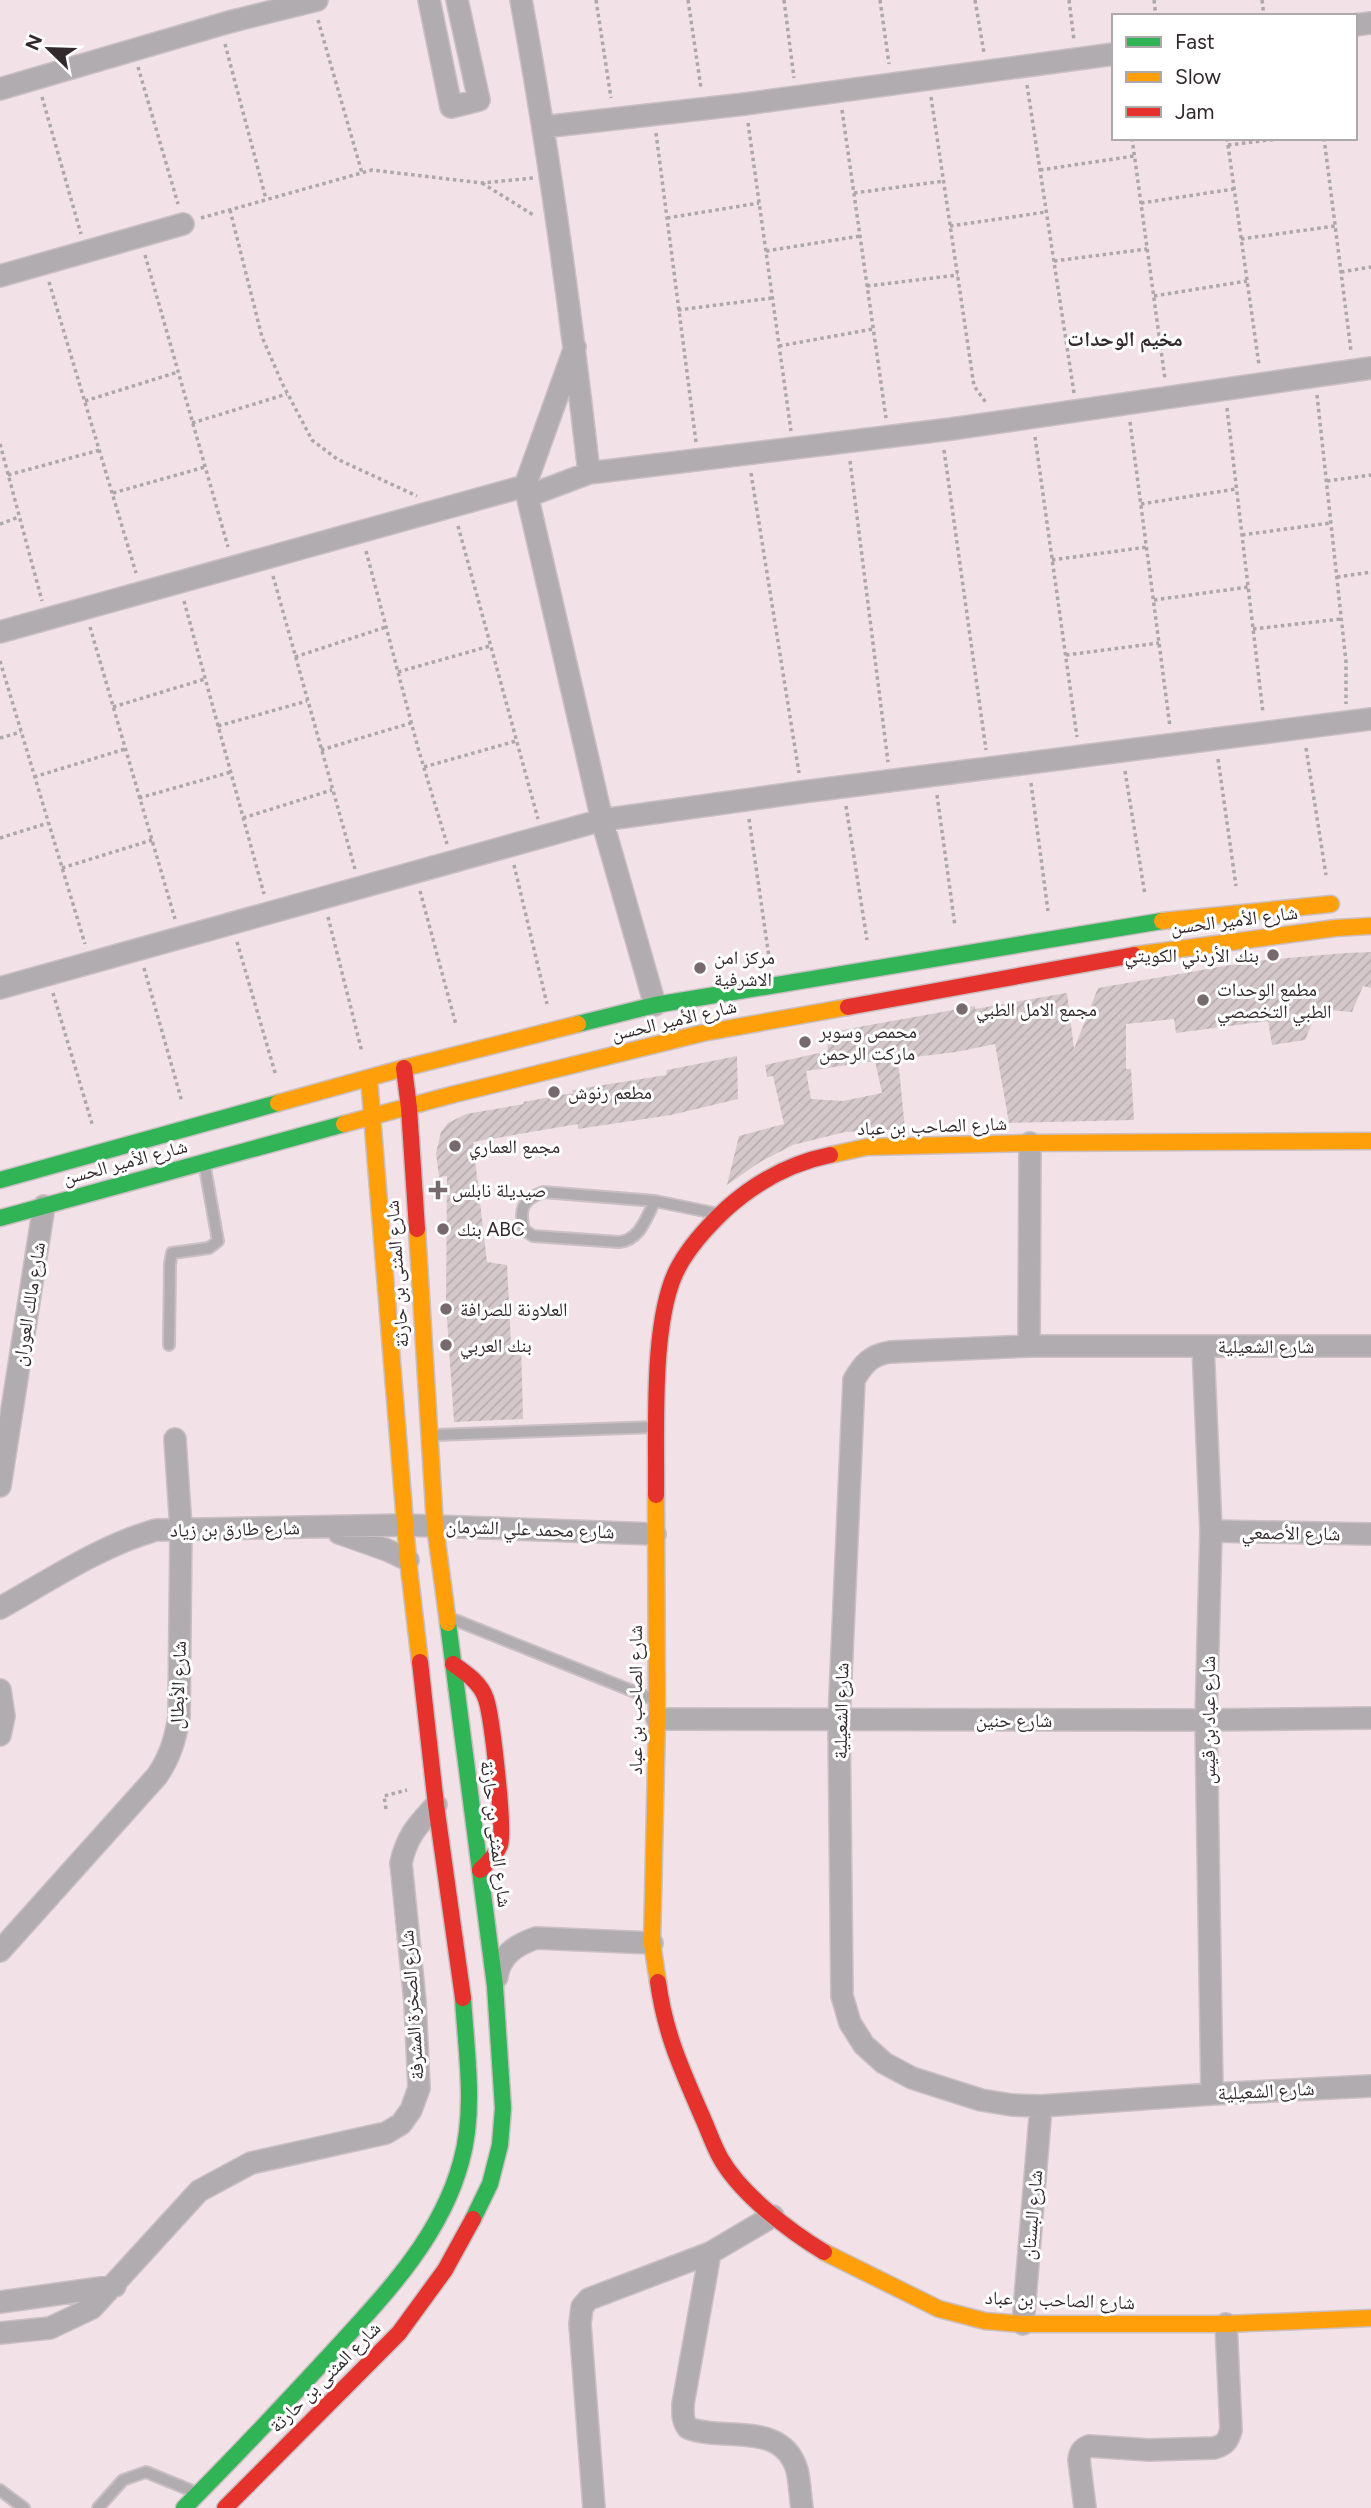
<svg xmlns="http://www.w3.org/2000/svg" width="1371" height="2508" viewBox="0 0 1371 2508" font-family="Figtree,'Noto Naskh Arabic',sans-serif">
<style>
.building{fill:url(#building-hatch);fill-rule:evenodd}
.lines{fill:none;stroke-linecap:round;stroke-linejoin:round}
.lane-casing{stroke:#cabfc3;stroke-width:14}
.street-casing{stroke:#cabfc3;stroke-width:24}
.fast-casing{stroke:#cabfc3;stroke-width:19}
.slow-casing{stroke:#cabfc3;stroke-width:19}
.jam-casing{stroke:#cabfc3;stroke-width:19}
.path{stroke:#ada7aa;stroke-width:3.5;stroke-dasharray:3.5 3.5;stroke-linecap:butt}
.lane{stroke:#b1acaf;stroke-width:10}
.street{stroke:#b1acaf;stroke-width:21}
.fast{stroke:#30b455;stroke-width:16}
.slow{stroke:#ff9f0a;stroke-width:16}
.jam{stroke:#e5322d;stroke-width:16}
.poi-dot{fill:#766a6e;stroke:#fff;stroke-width:2.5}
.labels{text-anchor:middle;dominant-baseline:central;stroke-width:6;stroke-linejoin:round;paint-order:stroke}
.street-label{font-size:19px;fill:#33292d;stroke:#fff}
.poi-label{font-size:19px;fill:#33292d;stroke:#fff;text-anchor:start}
.neighbourhood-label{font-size:21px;font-weight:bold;fill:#33292d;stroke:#fff}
</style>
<defs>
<pattern id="building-hatch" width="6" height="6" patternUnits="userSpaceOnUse" patternTransform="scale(1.75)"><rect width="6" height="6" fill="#d5c8ca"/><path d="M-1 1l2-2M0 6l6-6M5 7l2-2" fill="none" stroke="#b7acae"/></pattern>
</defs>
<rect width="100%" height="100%" fill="#f2e2e8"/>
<path class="building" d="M1371,952V988L1363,986L1352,1012L1318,1009L1305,1040L1272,1045L1268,1021L1176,1033L1174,1019L1126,1024V1069H1131L1134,1120L1009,1123L995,1044L956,1052L898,1059L905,1129L845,1132L793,1145L760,1162L727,1185L739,1136L784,1124L773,1076L767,1077L765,1065L828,1051L826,1033L975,1006V1009L1067,993L1074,1049L1098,988L1254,961L1346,953ZM875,1061L882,1093L843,1101L811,1099L806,1071Z
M737,1056L738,1099L671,1115L578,1129V1124L473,1142L487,1262L507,1265L511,1344H521L523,1419L454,1422L446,1304L447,1176L439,1177L436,1153L441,1132L448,1123L466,1114L524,1104L523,1102L573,1093L572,1090L666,1075L667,1070Z"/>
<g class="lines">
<defs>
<path id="lane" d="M655,1201C646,1218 640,1240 619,1242L533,1236L524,1230C519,1209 522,1200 543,1192L655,1201L714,1213
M169,1345L170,1264L172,1253L209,1248L218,1241L205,1168
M436,1435L655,1427
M455,1620L655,1700
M0,2490L24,2508
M98,2508L123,2480L146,2472L190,2490"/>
<path id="street" d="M429,0L451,107L479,100L457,0
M521,0C550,157 571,314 589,473
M1355,25L1371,23
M0,89L229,22L317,0
M543,127L745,104L1114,54
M0,276L183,224
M575,347L525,486L602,820L655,1005
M528,496L589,473L951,429L1371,368
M0,632L525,486
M0,988L602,820L802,792L1371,719
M1029,1346L1030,1143
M1203,1346L1211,1531L1206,1720L1212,2094
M1371,1346H1029L890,1352C871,1355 863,1364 854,1380L839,1720L842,1996L850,2023L864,2045L884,2063L912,2078L981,2100L1012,2105L1041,2106L1212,2094L1371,2086
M0,1486L44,1206
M1211,1531L1371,1534
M339,1533L387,1550L408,1560
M0,1608C50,1580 100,1546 156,1530L404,1525L655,1534
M0,1690L4,1716L0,1735
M657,1719L1206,1720L1371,1718
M0,1951L157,1776C170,1757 175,1740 179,1717L181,1528L175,1439
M497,1977C500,1955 516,1945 536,1938L652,1943
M710,2253L683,2404C683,2414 682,2420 688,2428C724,2442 782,2420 797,2470C800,2482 800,2496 802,2508
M0,2302L115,2286
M1023,2324L1041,2106
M0,2333L50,2328L92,2308L199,2191L251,2163L386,2133L401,2124L411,2110L419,2088L415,2002L401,1863C407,1835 418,1825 436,1805
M594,2508L580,2324L582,2307L589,2299L710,2253L773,2216
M1085,2508L1079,2460C1080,2452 1082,2449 1089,2446L1149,2450L1214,2448C1225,2445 1228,2441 1231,2430L1226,2324"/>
<path id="fast" d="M578,1024L655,1005L1162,921
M0,1180L278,1103
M0,1218L344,1124
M448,1623L495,1986L503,2108L500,2145L490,2184L473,2219
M184,2508C233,2459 280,2409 327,2358C380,2300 440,2240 461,2162C476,2110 466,2051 463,1998"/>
<path id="slow" d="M1162,921L1331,904
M1134,955L1336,928L1371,926
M369,1078L408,1560L420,1662
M278,1103L404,1068L578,1024
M344,1124L451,1095L703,1033L848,1007
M830,1155L867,1147L1030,1143L1371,1141
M417,1229L435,1526L448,1623
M656,1495L657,1719L652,1943L658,1982
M824,2252L939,2309L985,2321L1023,2324H1226L1371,2318"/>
<path id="jam" d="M848,1007L1134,955
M404,1068L409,1108L417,1229
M656,1495C657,1434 650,1317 679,1266C691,1244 708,1226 726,1209C756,1182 791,1163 830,1155
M420,1662L436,1805L463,1998
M453,1664C466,1673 481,1683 486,1699C492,1717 505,1830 500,1845C496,1855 488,1863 480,1870
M658,1982C665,2033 681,2068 701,2114C708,2129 713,2145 721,2159C741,2194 789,2231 824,2252
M225,2508L399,2333L445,2270L473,2219"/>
</defs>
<use href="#lane" class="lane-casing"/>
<use href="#street" class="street-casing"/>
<use href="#fast" class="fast-casing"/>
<use href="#slow" class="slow-casing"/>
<use href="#jam" class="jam-casing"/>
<path class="path" d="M596,0L611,98
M688,0L701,88
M784,0L794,78
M880,0L889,64
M975,0L984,53
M1069,0L1074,40
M1154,0L1156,16
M1262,0L1264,16
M318,20L362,173
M225,44L266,199
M138,67L178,204
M1027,85L1074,393
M42,97L81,234
M931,97L974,386L987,404
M842,110L886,418
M748,123L791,431
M656,133L696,442
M1132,138L1165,379
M1227,138L1259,365
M1324,138L1351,351
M1228,145L1286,138
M1040,170L1134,156
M482,183L535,216
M854,193L944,181
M1141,203L1234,189
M230,210L262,337L282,383L312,440L337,459L417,496
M201,218L372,170L482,183L533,178
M667,218L759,203
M950,226L1046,212
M1241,239L1335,226
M766,251L860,236
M145,255L228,547
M1054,261L1147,249
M1341,272L1371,267
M49,282L136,573
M867,286L958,275
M1154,296L1247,281
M678,310L772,298
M779,346L873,329
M1317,395L1346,662V704
M85,401L178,372
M1227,408L1263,713
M1130,422L1170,727
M192,423L287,394
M1035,437L1077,737
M0,444L42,601
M944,450L986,750
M850,461L888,762
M751,473L799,773
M8,475L100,450
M1327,481L1371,475
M113,493L205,467
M1141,504L1236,489
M0,524L19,517
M458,526L538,819
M1242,535L1330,523
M366,551L418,748L447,844
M1052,560L1147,547
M273,576L355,869
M1337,577L1371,572
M1154,600L1248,587
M184,601L264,894
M90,627L175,919
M1253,629L1341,619
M1066,655L1159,643
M295,657L386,627
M0,661L85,944
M398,672L490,646
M113,707L205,679
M218,726L307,701
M0,738L21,732
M1306,748L1326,875
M321,750L411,723
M1218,759L1236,886
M424,767L516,741
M1125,771L1145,895
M34,777L125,749
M1031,783L1048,911
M937,795L955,926
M139,798L231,772
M846,806L867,940
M243,818L332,790
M749,819L769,957
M0,838L48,823
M514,865L547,1004
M62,868L152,840
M420,891L456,1025
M328,917L362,1052
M237,942L276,1076
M144,968L182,1102
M53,993L93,1127
M386,1809L384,1796L407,1790"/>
<use href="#lane" class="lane"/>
<use href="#street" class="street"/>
<use href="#fast" class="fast"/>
<use href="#slow" class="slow"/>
<use href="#jam" class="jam"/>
</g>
<g class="poi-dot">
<circle cx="1273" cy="955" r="7"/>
<circle cx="700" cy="968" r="7"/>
<circle cx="1203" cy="1000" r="7"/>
<circle cx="962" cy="1009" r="7"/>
<circle cx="805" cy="1042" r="7"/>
<circle cx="554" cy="1092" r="7"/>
<circle cx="455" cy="1146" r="7"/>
<path d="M434.5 1179.5h7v7h7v7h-7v7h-7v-7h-7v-7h7z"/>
<circle cx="443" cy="1229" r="7"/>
<circle cx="446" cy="1309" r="7"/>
<circle cx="446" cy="1345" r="7"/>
</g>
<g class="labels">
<g class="street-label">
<text transform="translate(1234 920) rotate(-7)">شارع الأمير الحسن</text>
<text transform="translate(674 1020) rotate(-13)">شارع الأمير الحسن</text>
<text transform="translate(932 1126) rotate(-2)">شارع الصاحب بن عباد</text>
<text transform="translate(125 1162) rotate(-15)">شارع الأمير الحسن</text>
<text transform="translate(397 1274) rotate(-94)">شارع المثنى بن حارثة</text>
<text transform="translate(29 1304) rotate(-81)">شارع مالك العوران</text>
<text x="1266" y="1346">شارع الشعيلية</text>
<text transform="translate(235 1529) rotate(-1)">شارع طارق بن زياد</text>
<text transform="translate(530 1529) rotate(2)">شارع محمد علي الشرمان</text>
<text transform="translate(1291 1533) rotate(1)">شارع الأصمعي</text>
<text transform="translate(178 1685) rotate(-88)">شارع الأبطال</text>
<text transform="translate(635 1700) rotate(-90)">شارع الصاحب بن عباد</text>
<text transform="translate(841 1711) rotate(-89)">شارع الشعيلية</text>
<text x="1014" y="1720">شارع حنين</text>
<text transform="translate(1208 1720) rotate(-90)">شارع عباد بن قيس</text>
<text transform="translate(496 1834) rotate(83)">شارع المثنى بن حارثة</text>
<text transform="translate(412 2005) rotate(-94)">شارع الصخرة المشرفة</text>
<text transform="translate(1266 2091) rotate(-3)">شارع الشعيلية</text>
<text transform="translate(1032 2215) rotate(-85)">شارع البستان</text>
<text transform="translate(1060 2300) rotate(2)">شارع الصاحب بن عباد</text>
<text transform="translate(325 2377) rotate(-45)">شارع المثنى بن حارثة</text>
</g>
<g class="poi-label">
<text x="1259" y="955" text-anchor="end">بنك الأردني الكويتي</text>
<text x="714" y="957">مركز امن<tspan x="714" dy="22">الاشرفية</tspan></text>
<text x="1217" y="989">مطمع الوحدات<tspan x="1217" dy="22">الطبي التخصصي</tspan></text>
<text x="976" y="1009">مجمع الامل الطبي</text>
<text x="819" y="1031">محمص وسوبر<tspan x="819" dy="22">ماركت الرحمن</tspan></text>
<text x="568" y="1092">مطعم رنوش</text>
<text x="469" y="1146">مجمع العماري</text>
<text x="452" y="1190">صيديلة نابلس</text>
<text x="457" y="1229">بنك ABC</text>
<text x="460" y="1309">العلاونة للصرافة</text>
<text x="460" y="1345">بنك العربي</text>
</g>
<g class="neighbourhood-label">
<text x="1125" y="338">مخيم الوحدات</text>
</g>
</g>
<rect x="1112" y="14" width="245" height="126" fill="#ffffff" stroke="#ada9ab" stroke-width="2"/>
<rect x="1126" y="37" width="35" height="10" fill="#30b455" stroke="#ada9ab" stroke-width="2"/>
<text x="1175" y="49" font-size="21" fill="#33292d">Fast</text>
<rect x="1126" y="72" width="35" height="10" fill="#ff9f0a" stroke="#ada9ab" stroke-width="2"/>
<text x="1175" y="84" font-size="21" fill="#33292d">Slow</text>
<rect x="1126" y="107" width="35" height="10" fill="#e5322d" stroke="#ada9ab" stroke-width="2"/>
<text x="1175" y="119" font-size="21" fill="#33292d">Jam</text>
<g transform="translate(49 49) rotate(293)" stroke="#ffffff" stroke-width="5" paint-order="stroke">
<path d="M0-5L12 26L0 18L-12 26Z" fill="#33292d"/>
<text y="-10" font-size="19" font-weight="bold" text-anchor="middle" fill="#33292d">N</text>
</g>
</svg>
